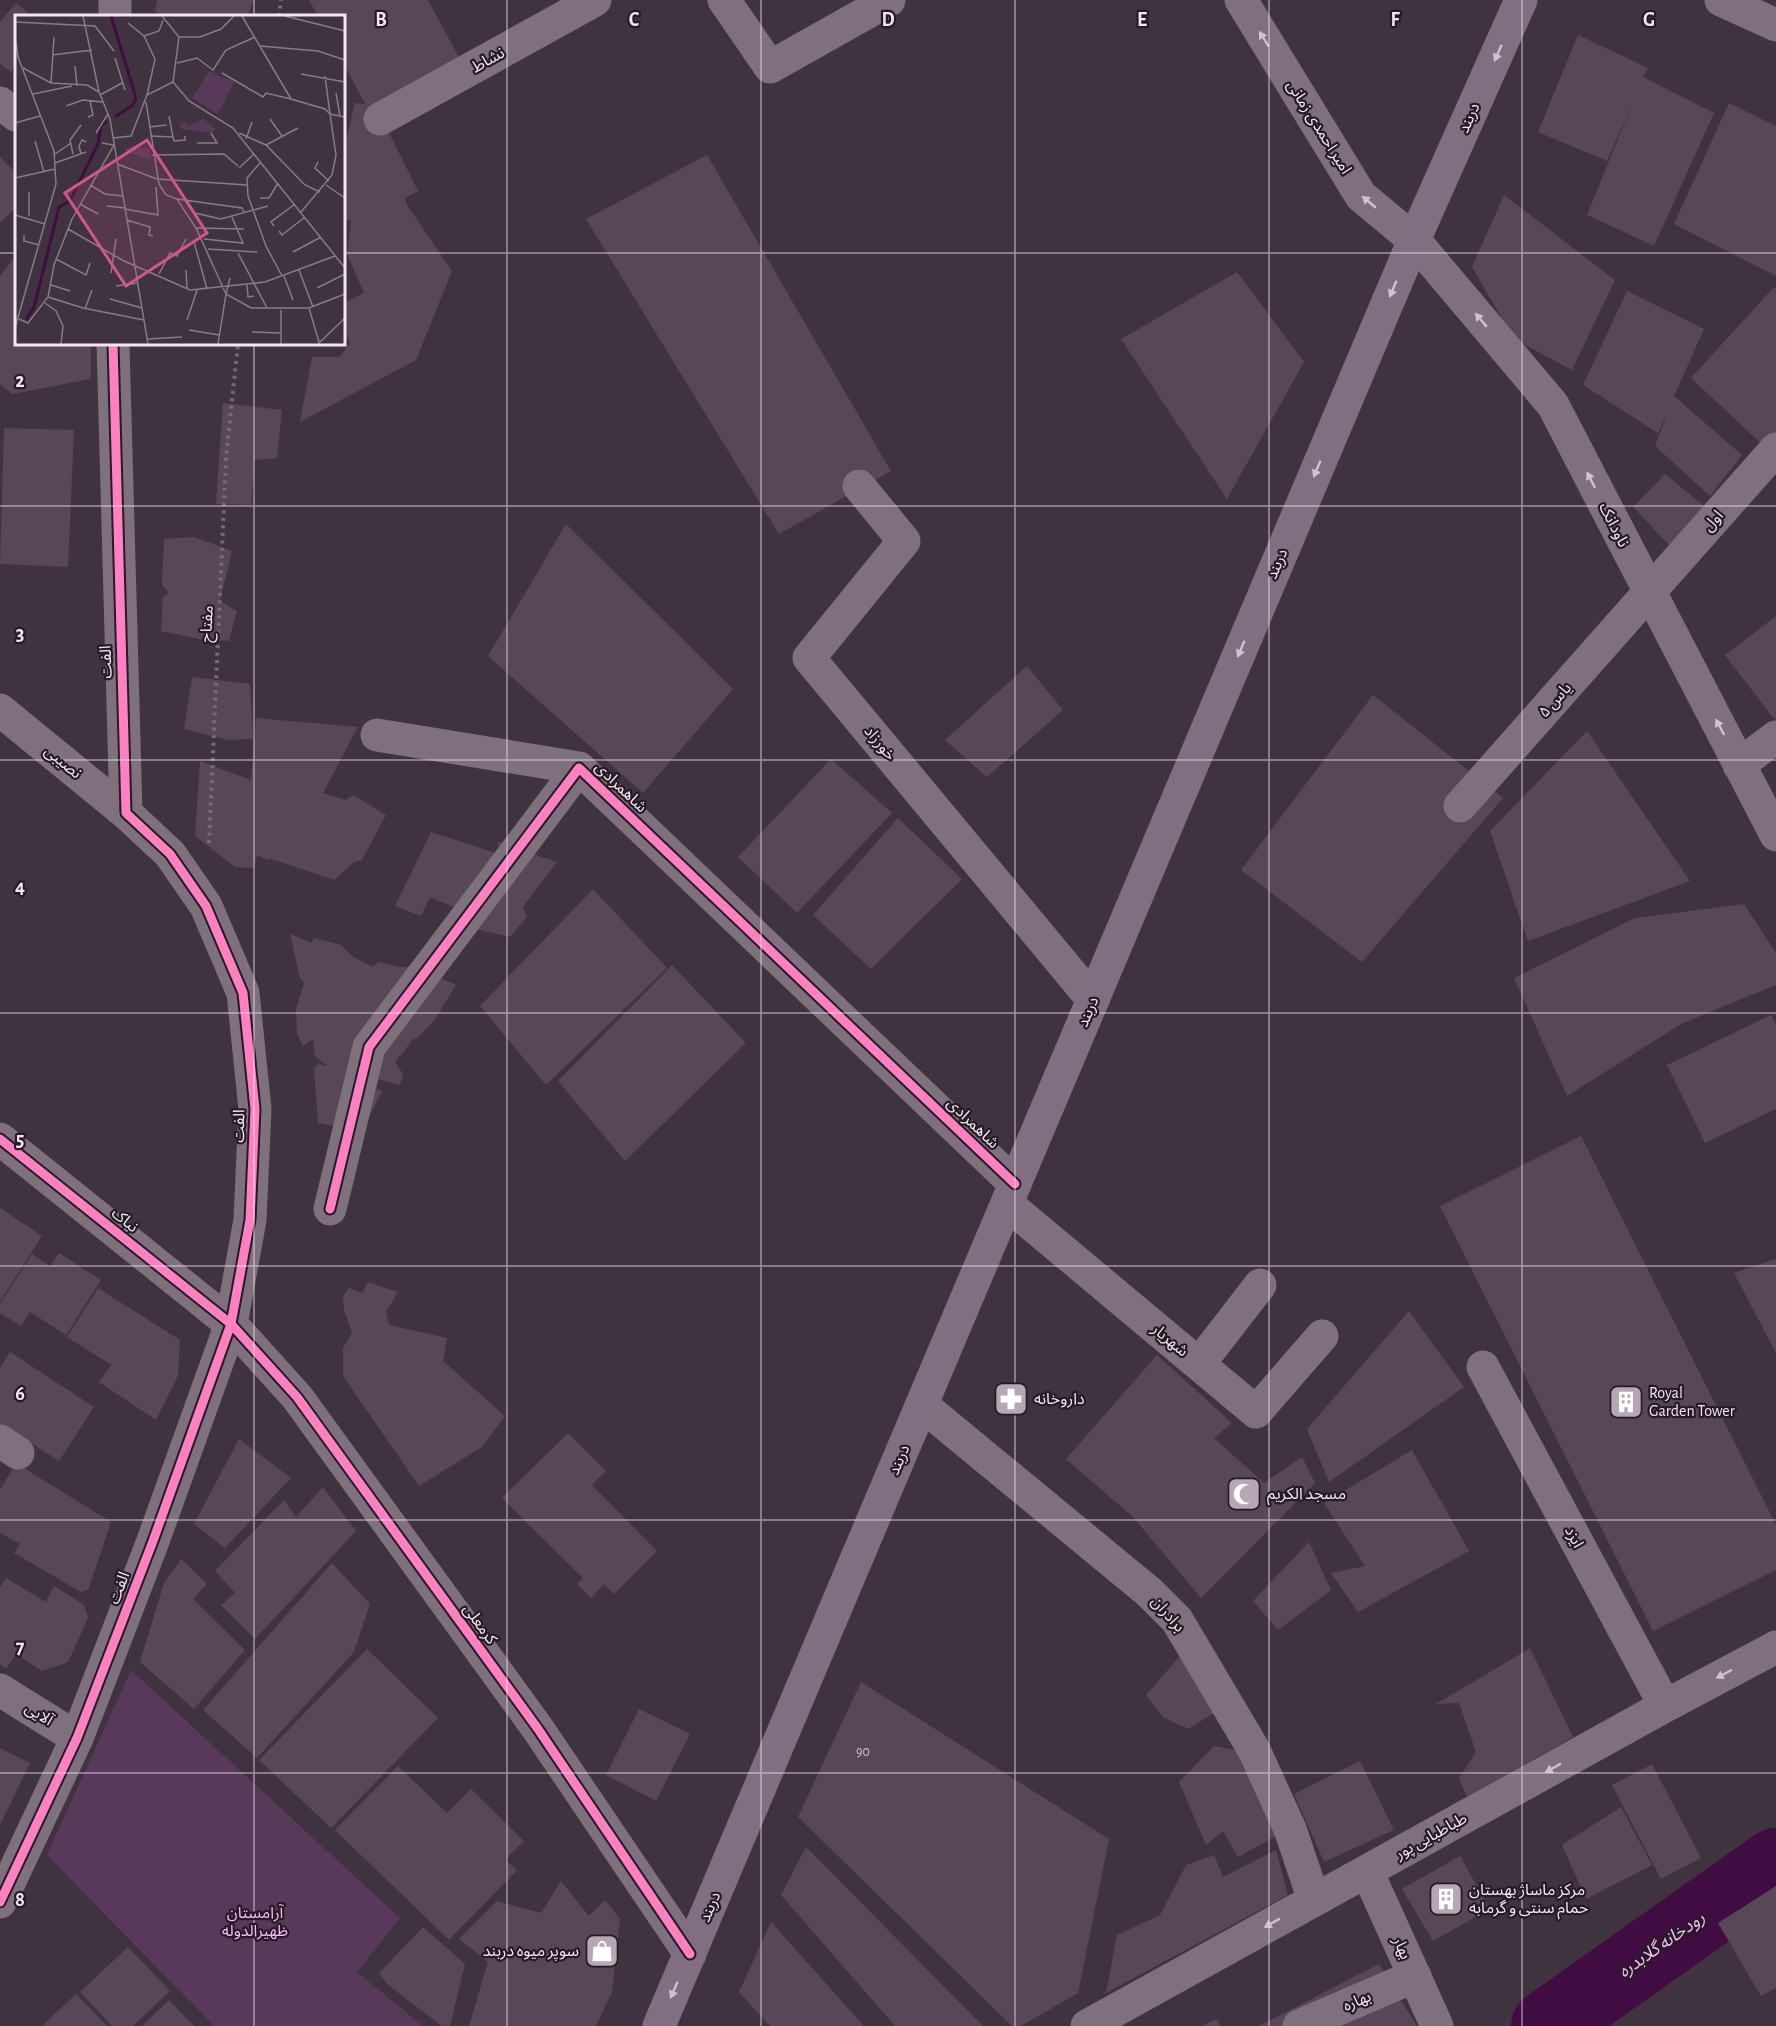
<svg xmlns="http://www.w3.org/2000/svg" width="1776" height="2026" viewBox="0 0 1776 2026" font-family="'Alegreya Sans','Noto Sans Arabic',sans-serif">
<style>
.green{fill:#593959}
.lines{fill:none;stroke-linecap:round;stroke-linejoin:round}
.river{stroke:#400c41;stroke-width:72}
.building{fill:#574757}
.path{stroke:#766a76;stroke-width:4;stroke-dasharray:3 4.5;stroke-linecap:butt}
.minor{stroke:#7f707e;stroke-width:33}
.major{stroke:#816f81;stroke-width:33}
.cycleway-casing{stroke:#251b25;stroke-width:13}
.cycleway{stroke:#ff80c0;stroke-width:9}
.oneway{fill:#d1c2d0}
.oneway2{fill:#d2c2d1}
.grid{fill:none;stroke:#f4e5f3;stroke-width:1.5;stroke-opacity:0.55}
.labels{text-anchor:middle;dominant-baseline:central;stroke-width:4.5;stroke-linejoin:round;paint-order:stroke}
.number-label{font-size:14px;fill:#cdbecc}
.street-label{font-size:16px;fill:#f4e5f3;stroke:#251b25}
.poi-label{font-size:16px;fill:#f4e5f3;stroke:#251b25;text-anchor:start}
.park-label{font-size:16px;fill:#fab9f9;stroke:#251b25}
.water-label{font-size:18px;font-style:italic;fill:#f8b7f7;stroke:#251b25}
.inset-river{fill:none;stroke:#400c41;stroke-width:3}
.inset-road{fill:none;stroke:#887a88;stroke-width:1.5}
.view{fill:#d15689;fill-opacity:0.15;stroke:#d15689;stroke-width:3}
.inset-edge{fill:none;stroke:#f4e5f3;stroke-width:3}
.grid-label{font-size:20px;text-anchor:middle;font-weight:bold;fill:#f4e5f3;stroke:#251b25;stroke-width:4.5;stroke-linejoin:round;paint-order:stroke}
</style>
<rect width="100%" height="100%" fill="#403340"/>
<path class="green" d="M131,1670L400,1918L357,1972L423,2026H214L47,1855Z"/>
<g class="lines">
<path class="river" d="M1547,2026L1776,1864"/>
</g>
<path class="building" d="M157,0H253L248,16H168L155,12Z
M309,0H428L460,59L375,105L418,191L405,198L407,205L452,271L416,360L300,422L312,357H340L350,342L344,332V303L364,293L347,254L351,221L344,219V149L355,103L365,104L344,64V16H318Z
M16,3L32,16H16V65L11,72L0,64V22Z
M1578,35L1648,68L1643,77L1714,113L1654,246L1587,215L1633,102L1607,161L1538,132Z
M1729,103L1776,126V276L1674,224Z
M707,155L891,471L779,534L586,219Z
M0,157L16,173V207L0,223Z
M1504,195L1615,280L1572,370L1514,339L1472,267Z
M16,255V344H91V379L12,394L0,384V276Z
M1237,272L1304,362L1227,499L1121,339Z
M1774,287L1776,289V433L1765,447L1691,378Z
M1627,291L1704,329L1674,396L1742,455L1710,496L1655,446L1668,411L1658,433L1583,385Z
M223,403L282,410L277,458L255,460L251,505L216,504Z
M4,428L74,430L68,567L0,564Z
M1665,474L1704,506L1671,547L1633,507Z
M566,524L733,689L643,793L488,656Z
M194,537L232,551L220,601L237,611L229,641L199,639L161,631L163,597L169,593L162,585L164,539Z
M1776,616V718L1774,719L1725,655Z
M1027,666L1063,710L987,777L945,740Z
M192,677L250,684L253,739L228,740L184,729Z
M1373,695L1503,798L1362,962L1241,870Z
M256,718L358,727L323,793L346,800L353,795L386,815L362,860L354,862L334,880L271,859L268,860L257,855L254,868L235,867L195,836L200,761L251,780Z
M1587,731L1690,881L1528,941L1490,831Z
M831,759L892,813L797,913L738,857Z
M898,818L962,879L871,969L813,915Z
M431,832L499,854L498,842L557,862L523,907L527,917L510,937L453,924L458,909L430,897L421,916L395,906Z
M593,889L667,968L546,1085L480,1006Z
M1744,904L1776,953V985L1681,1024L1567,1096L1514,978L1635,918Z
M290,934L312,943L314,938L341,945L352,956L372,967L379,962L400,967H415L456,985L434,1021L417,1038L412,1040L403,1053L399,1056L395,1062L403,1074L400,1085L363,1075L365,1083L382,1091L362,1132L318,1123L314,1069L318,1064L327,1066L315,1056L313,1039L303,1046L297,1034L296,1009L304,983L300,978Z
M672,965L746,1043L625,1161L558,1081Z
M1771,1015L1776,1024V1109L1705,1143L1667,1065Z
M1581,1136L1776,1525V1570L1653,1631L1440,1206Z
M0,1208L42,1236L0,1302Z
M59,1253L101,1280L66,1335L30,1312L21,1326L0,1313V1304L32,1254L50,1266Z
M1776,1259V1353L1734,1273Z
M368,1282L398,1292L386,1312L389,1325L447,1338L443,1361L505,1416L482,1447L419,1486L343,1376V1348L352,1333L344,1310L343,1296L349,1288L362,1293Z
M98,1288L180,1340L178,1376L156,1420L99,1382L111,1365L67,1337Z
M1409,1311L1464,1387L1329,1482L1307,1429Z
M10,1352L94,1407L59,1461L0,1423V1368Z
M1157,1355L1232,1423L1214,1438L1264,1483L1302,1457L1315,1483L1201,1598L1133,1517L1066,1459Z
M568,1433L606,1471L592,1485L657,1551L614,1594L604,1584L591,1598L577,1584L583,1578L502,1498Z
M239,1439L291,1478L225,1548L194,1524Z
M1412,1450L1469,1551L1358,1612L1331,1573L1365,1566L1324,1503Z
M16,1463L111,1522L88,1590L81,1592L14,1553L20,1544L0,1533V1490Z
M323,1487L356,1531L255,1639L221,1605L235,1593L215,1571L284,1500L296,1517Z
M1309,1542L1331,1590L1278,1630L1253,1601Z
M181,1559L207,1584L193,1599L245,1650L194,1709L140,1662L164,1583Z
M332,1563L370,1604L354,1652L257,1758L203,1710Z
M6,1578L46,1602L54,1586L84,1605L88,1618L68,1662L42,1671L16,1654L6,1669L0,1664V1587Z
M1187,1648L1214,1713L1188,1729L1163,1717L1146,1695Z
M1530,1648L1573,1737L1467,1797L1459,1778L1476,1752L1459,1703L1436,1704Z
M367,1649L438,1718L331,1828L259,1760Z
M861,1682L1109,1839L1078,1993L1021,2026H1012L798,1817Z
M639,1709L690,1734L656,1801L606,1775Z
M1214,1746L1247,1752L1283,1832L1238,1857L1223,1831L1206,1845L1179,1782Z
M0,1748L30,1763L0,1825Z
M1360,1761L1394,1830L1324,1862L1294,1794Z
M1652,1764L1701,1858L1661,1879L1612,1785Z
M398,1766L447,1813L471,1789L524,1841L505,1860L517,1870L449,1940L335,1830Z
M1621,1807L1652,1865L1586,1899L1562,1845Z
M806,1847L983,2026H895L781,1895Z
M1276,1850L1288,1895L1106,1993L1117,1935L1160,1915L1186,1865L1214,1855L1223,1877Z
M1460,1856L1490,1909L1433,1941L1402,1889Z
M561,1881L589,1916L605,1900L620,1919L612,1992L596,2026H469L488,1962L459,1939L497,1901L541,1913Z
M1776,1886V1988L1761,1996L1718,1923Z
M771,1922L864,2026H770L739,1992Z
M423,1927L465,1964L450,2026H442L388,1985L379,1973Z
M128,1947L170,1991L133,2026H112L80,1992Z
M1379,1964L1417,2026H1259Z
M76,1994L107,2026H42Z
M169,2000L194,2026H142Z
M1216,2019L1221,2026H1202Z"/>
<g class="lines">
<path class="path" d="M279,16L281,0
M209,843L226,458L238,344"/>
<path class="minor" d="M724,0L770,67L889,0
M1241,0L1361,196L1414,240L1553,405L1776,835
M1721,0L1776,25
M115,16V0
M0,103L16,115
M380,119L595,0
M859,486L904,541L809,658L1093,1000
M0,710L126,813
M377,735L579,768
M1739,765L1776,737
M1460,806L1776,449
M0,1139L231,1324L297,1397L538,1729L690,1954
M1007,1204L1256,1412L1322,1336
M330,1209L369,1047L579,768L1015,1184
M1199,1364L1260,1285
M1483,1367L1665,1706
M922,1405L1149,1592L1177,1620L1254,1750L1290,1829L1314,1900
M0,1441L18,1453
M0,1690L77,1738
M1367,1871L1437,2026
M0,1902L77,1738L153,1541L231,1324L250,1220L255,1109L243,993L206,906L170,854L126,813L113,344
M1087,2026L1665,1706L1776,1647
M1299,2026L1415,1976"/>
<path class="major" d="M659,2026L1414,240L1521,0"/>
<defs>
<path id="cycleway" d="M0,1139L231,1324L297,1397L538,1729L690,1954
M330,1209L369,1047L579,768L1015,1184
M0,1902L77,1738L153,1541L231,1324L250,1220L255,1109L243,993L206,906L170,854L126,813L113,344"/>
</defs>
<use href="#cycleway" class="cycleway-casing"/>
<use href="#cycleway" class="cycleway"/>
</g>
<defs><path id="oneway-solid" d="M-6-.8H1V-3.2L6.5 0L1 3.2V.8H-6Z" transform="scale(1.5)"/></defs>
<g class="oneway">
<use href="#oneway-solid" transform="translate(1264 39) rotate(-122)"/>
<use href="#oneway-solid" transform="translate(1369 202) rotate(-140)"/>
<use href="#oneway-solid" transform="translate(1481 320) rotate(-130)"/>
<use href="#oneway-solid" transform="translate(1591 480) rotate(-117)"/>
<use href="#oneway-solid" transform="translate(1720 727) rotate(-118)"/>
<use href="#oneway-solid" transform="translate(1724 1674) rotate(152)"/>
<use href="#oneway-solid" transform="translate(1553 1768) rotate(151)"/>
<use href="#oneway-solid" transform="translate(1272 1923) rotate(151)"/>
</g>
<g class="oneway2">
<use href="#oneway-solid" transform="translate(1498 53) rotate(114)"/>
<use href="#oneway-solid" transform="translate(1393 289) rotate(113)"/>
<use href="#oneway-solid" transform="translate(1317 469) rotate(113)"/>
<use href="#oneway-solid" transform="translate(1241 649) rotate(113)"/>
<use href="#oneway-solid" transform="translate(674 1990) rotate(113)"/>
</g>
<path class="grid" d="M254,0V16M507,0V2026M761,0V2026M1015,0V2026M1269,0V2026M1522,0V2026M0,253H16M344,253H1776M254,344V2026M0,506H1776M0,760H1776M0,1013H1776M0,1266H1776M0,1520H1776M0,1773H1776"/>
<defs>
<symbol id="pharmacy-square" viewBox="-11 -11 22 22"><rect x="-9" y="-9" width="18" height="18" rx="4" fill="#b5a7b4" stroke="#251b25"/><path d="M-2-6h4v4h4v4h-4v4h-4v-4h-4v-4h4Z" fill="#fff"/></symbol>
<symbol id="building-square" viewBox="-11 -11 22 22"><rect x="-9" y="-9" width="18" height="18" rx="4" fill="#b5a7b4" stroke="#251b25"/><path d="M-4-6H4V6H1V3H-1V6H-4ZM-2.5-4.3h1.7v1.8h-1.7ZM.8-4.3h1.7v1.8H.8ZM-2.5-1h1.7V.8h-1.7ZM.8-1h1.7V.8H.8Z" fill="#fff"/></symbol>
<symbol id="mosque-square" viewBox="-11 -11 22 22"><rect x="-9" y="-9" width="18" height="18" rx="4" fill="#b5a7b4" stroke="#251b25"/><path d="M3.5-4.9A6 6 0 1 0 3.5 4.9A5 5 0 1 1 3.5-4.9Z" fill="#fff"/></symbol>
<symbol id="shop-square" viewBox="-11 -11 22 22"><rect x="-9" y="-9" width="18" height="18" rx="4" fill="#b5a7b4" stroke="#251b25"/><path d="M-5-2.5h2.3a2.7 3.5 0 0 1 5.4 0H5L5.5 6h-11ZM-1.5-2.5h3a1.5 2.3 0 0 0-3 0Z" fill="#fff"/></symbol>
</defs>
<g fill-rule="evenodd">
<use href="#pharmacy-square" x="992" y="1380" width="38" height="38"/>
<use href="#building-square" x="1607" y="1383" width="38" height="38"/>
<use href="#mosque-square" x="1225" y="1475" width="38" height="38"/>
<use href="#building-square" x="1427" y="1880" width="38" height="38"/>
<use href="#shop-square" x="583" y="1932" width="38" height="38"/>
</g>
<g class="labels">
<g class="number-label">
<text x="863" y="1752">90</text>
</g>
<g class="street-label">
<text transform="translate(488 60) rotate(-29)">نشاط</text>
<text transform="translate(1469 118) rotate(-66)">دربند</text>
<text transform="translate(1319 127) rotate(58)">امیر احمدی زمانی</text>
<text transform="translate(1713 521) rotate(-49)">اول</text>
<text transform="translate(1614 525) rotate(63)">ناودانک</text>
<text transform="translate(1277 564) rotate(-67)">دربند</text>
<text transform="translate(207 624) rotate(-87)">مفتاح</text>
<text transform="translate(106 662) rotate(-92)">الفت</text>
<text transform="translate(1555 700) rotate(-48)">یاس ۵</text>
<text transform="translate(880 743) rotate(50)">خورزاد</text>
<text transform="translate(63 762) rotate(39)">نصیبی</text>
<text transform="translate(621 787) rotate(44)">شاهمرادی</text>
<text transform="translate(1088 1012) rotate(-67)">دربند</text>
<text transform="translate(973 1123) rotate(44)">شاهمرادی</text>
<text transform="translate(239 1126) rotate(-89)">الفت</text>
<text transform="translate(125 1220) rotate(39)">نیاک</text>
<text transform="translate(1170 1340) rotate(40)">شهریار</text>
<text transform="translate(899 1460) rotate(-67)">دربند</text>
<text transform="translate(1574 1537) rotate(62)">ایزد</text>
<text transform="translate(119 1588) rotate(-69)">الفت</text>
<text transform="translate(1168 1614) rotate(49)">برادران</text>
<text transform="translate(480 1624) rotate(54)">کرمعلی</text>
<text transform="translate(39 1714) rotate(32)">آلایی</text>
<text transform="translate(1431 1836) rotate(-29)">طباطبایی پور</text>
<text transform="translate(710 1907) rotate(-67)">دربند</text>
<text transform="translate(1402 1948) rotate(66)">بهار</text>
<text transform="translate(1357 2001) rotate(-23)">بهاره</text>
</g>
<g class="poi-label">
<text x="1649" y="1393">Royal<tspan x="1649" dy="18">Garden Tower</tspan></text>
<text x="1034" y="1399">داروخانه</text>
<text x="1267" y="1494">مسجد الکریم</text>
<text x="1469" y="1890">مرکز ماساژ بهستان<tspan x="1469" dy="18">حمام سنتی و گرمابه</tspan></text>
<text x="579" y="1951" text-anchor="end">سوپر میوه دربند</text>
</g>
<g class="park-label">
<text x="255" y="1913">آرامستان<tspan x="255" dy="18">ظهیرالدوله</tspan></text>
</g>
<g class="water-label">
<text transform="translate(1662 1945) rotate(-35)">رودخانه گلابدره</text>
</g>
</g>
<g transform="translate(15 15)">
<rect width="330" height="330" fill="#403340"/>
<path d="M194,56L219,67L203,99L177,83ZM188,104L201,114L197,118L166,114L165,109L171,107L173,111ZM119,131L135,134L136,145L111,137L110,133Z" fill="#593959"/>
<path class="inset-river" d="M96,1L121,83M100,102L118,90L121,83M11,305L19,292L44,192L55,186L83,129L86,110L92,106"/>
<path class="inset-road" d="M68,1L84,77M227,1L276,84L310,94L315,99L321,140L317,160L286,197M270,1L330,16M0,7L80,11L99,36M113,8L129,21L140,44L132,80M0,21L3,42L39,136L41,169L0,313M129,21L144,16L148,5M164,22H185L206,14L219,1M245,31L303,36L330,45M37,40L77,35M100,43L110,75M162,48L182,43L198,55L211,35L240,22M60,51L62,71M8,53L36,68L72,70L84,77L95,104L133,329M207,58L248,82L251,78L276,84M286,59L330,67M310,61L315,99L330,102M158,67L174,86L218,113L330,253M36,68L39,22M321,78L325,101M18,79L57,71M85,80L107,68M131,87L144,169L151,180L162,184L181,213L211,279L203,329M51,91L68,85L88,87M154,101L158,122M73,102L78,100L75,86M255,104L267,121M0,108L25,101M134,112L152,110M81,118L93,99M224,118L251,130L290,170L305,177M135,121L158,122M158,122L159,126L170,125V121M98,123L116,121L132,80L158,67L164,22L147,1M231,124L237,107M20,126L29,157M182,128H202L196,118M251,130L283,113M40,139L56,128M58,139L55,125L66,110M66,139L64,131L67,125L71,127M137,140L209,139L223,151M303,147L300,153L314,166M40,148L71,137M245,148L232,163L233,181L251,231L267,261M102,149L142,164L232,170M224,153L239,139M0,163L40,154M75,170L90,179L108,181M311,170L330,183M245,183H254L263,168M162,184L227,193L229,197M171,185L180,198L206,204L253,191M65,189L83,199M92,191L110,193M110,194L143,200L141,172M0,200L30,209M14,201V177M112,205L135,212L134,220L138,221M259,211L256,207L280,189M182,213L229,214M53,214L109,246L175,275L250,267L320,241M264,216L267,220L290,202M9,220V226L24,230M189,224L228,228L217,202M179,227L192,274M193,234L242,237M278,237L306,222M223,238L252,293M41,244L71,260L75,248M171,255L172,273M284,255L298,292M96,258L101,224M144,259L155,238L162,241L171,224M269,261L278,285M215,263L211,279L236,293H294L330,279M232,269L233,282L239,281M36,270L55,276M101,271L123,268M302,273L330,259M33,282L68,293L129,305M95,284L127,293M30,288L41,296L48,311L46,329M294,293L304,327M70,294L77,275M4,304L13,308L33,282L39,250L57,204L99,130L87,128M172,305L182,275M174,315L204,320M237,317L265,318M132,324L167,322M266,329V295M303,329L330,303"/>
<path class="view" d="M132,125L192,218L111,271L50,178Z"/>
<rect width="330" height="330" class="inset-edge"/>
</g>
<g class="grid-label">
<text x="381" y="26">B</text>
<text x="634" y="26">C</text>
<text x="888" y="26">D</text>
<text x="1142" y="26">E</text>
<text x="1395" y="26">F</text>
<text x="1649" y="26">G</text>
<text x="20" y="387">2</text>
<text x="20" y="640">3</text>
<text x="20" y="893">4</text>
<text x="20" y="1146">5</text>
<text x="20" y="1400">6</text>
<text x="20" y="1653">7</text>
<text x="20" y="1906">8</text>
</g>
</svg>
